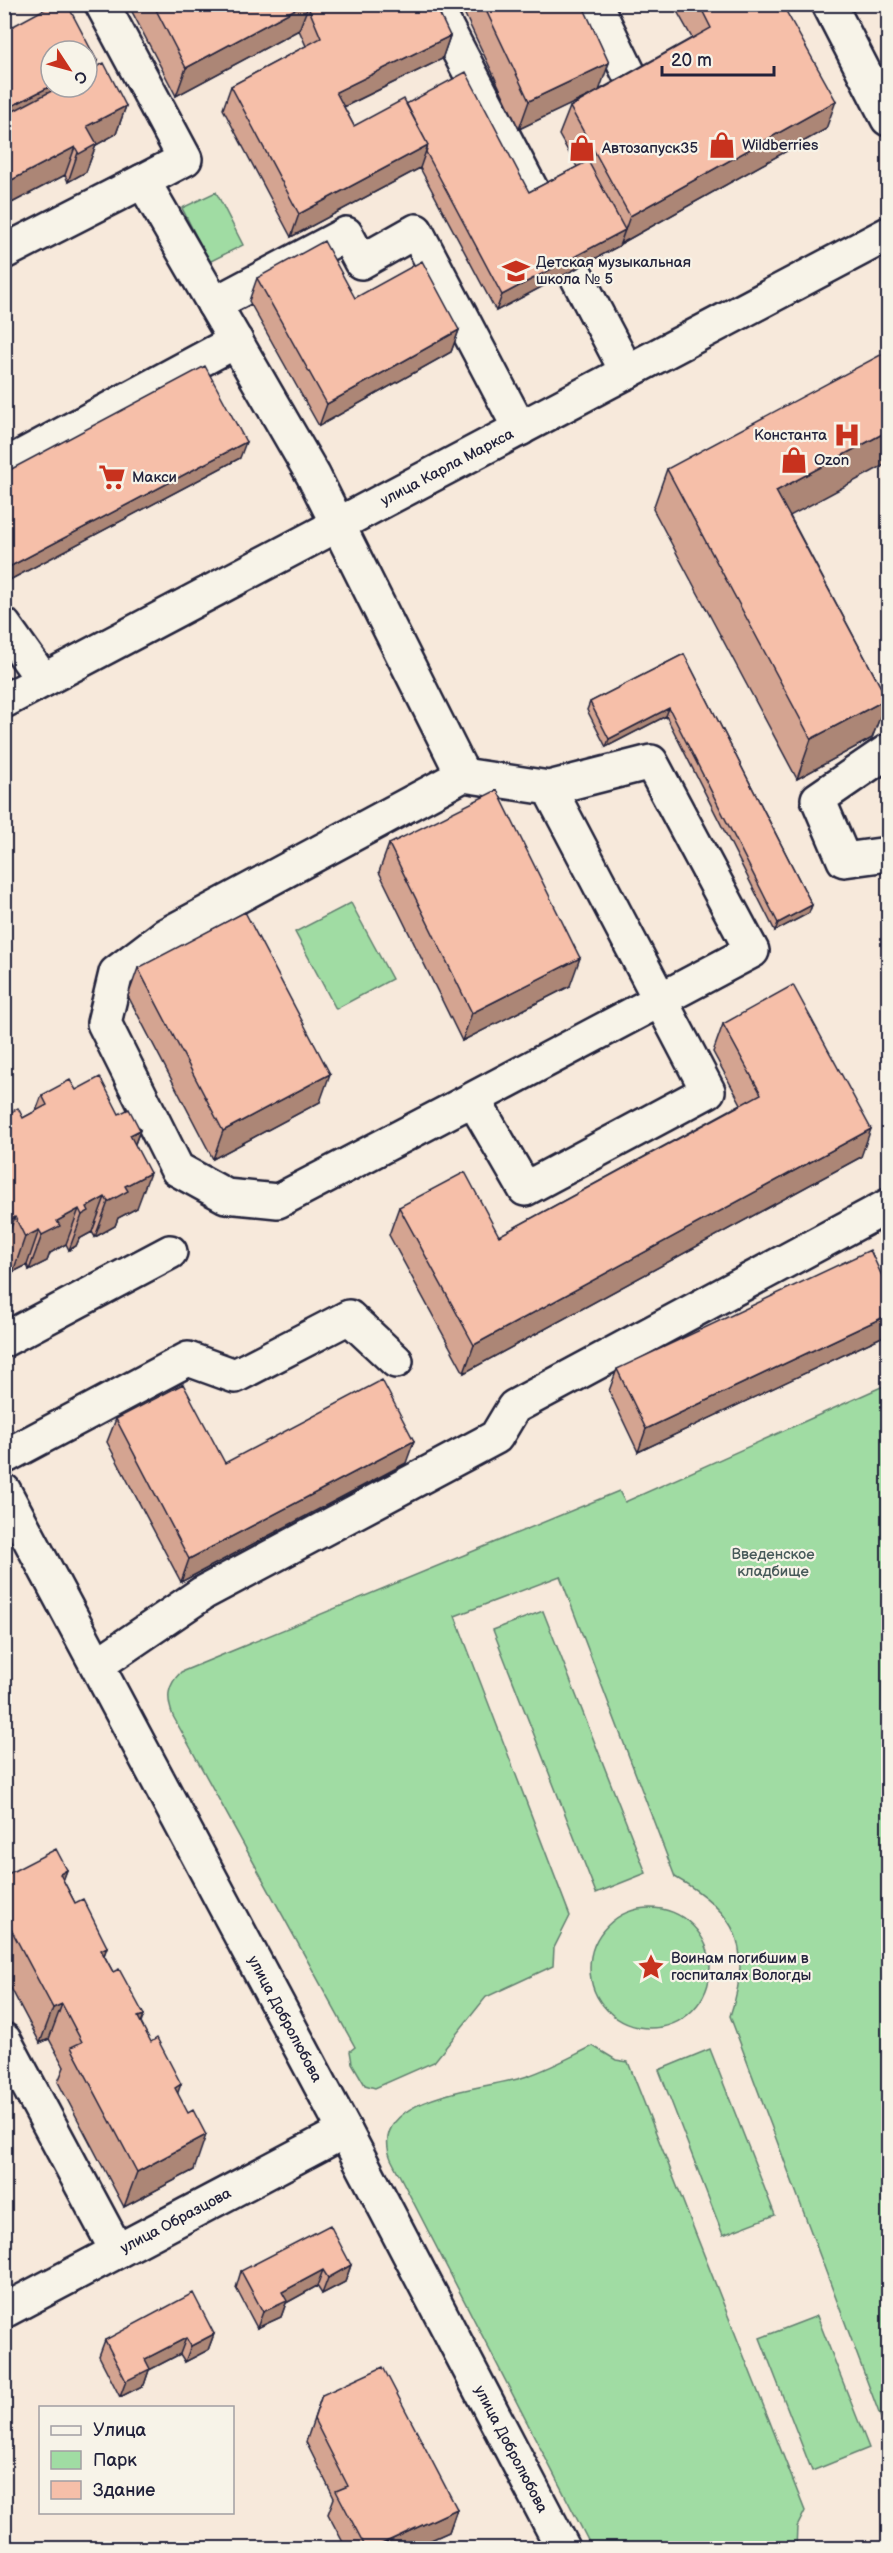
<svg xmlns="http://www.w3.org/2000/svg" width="893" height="2553" viewBox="0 0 893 2553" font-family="'Balsamiq Sans',sans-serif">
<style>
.green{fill:#a0dca3;stroke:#617f6f;stroke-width:1.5}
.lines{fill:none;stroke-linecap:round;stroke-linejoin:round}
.minor-casing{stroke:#22223b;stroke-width:38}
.minor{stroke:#f7f3e8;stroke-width:33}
.wall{fill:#d4a491;stroke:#22223b;stroke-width:1.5}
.shaded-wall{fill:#ac8676;stroke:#22223b;stroke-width:1.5}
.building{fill:#f6bfa9;stroke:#22223b;stroke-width:1.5}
.labels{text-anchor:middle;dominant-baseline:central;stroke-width:4.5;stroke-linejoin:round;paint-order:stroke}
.poi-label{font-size:15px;fill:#22223b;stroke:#f7f3e8;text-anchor:start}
.street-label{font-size:15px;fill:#22223b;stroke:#f7f3e8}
.park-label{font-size:15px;fill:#485a5a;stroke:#f7f3e8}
</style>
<rect width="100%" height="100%" fill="#f7e9db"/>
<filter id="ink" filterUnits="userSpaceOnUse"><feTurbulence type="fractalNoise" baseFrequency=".0167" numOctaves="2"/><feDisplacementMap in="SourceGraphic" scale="12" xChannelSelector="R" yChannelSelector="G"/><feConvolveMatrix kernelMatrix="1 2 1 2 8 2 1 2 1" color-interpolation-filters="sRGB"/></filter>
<g filter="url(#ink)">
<path class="green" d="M216,192L243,245L209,262L182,208Z
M351,903L392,979L336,1009L295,932Z
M888,1384V2437L730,2016C753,1948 739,1913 675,1877L560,1576L455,1616L570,1916L554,1948L553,1966L486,1997L434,2062L375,2088L365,2085L352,2063L350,2051L355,2047L173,1716C166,1697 167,1686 181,1672L619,1491L625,1502Z
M543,1611L646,1873L596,1893L493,1630Z
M590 1968a60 60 0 1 1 120 0a60 60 0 1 1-120 0Z
M593,2046L616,2060L628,2062L805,2511L797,2527L796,2548H592L391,2159C366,2096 483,2089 521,2078C546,2071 570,2057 593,2046Z
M710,2049L775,2215L723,2235L659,2070Z
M817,2316L869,2448L812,2471L760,2338Z"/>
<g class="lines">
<defs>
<g id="minor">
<path d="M102,4L185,159L143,181"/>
<path d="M434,4L627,372"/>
<path d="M595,4L629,74"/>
<path d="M829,4L888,119"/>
<path d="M4,252L143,181L313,475L463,775"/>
<path d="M214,304L346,234L361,262L416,231L520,429"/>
<path d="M4,466L236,341"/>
<path d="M4,625L43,680"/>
<path id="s1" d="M4,701L888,234"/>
<path d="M888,751L818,799L844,860L888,854"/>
<path d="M473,1099L278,1201L226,1196L177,1169L104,1023L116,973L166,935L463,775L549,788L651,762L752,951L473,1099L525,1189L708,1091L549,788"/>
<path d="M4,1340L170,1252"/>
<path d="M4,1457L188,1359L235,1376L349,1317L396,1361"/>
<path id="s2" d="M4,1491L345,2131L563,2548"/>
<path d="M97,1665L203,1593L496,1437L514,1407L888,1206"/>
<path d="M4,2040L117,2251"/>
<path id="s3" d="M4,2311L345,2131"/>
</g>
</defs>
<use href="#minor" class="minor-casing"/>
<use href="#minor" class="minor"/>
</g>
<path class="wall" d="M128,4H396L450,36L442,59L344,107L354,126L406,104L529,192L577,167L559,135L570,107L593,93L519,129L460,4H582L599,90L692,38L673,4H782L826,129L620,244L619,246L496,311L420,168L291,237L223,109L231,86L306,46L299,30L176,96Z
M97,61L95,68L126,106L116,134L96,145L86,172L68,182L65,175L4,207Z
M257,278L355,298L459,330L451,352L319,426L249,301Z
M240,458L4,583V473Z
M667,469L790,516L887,699L872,738L797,779L653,509Z
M684,654L812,905L809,913L775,931L666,716L606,747L587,710L590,702Z
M389,844L570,986L462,1041L379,872Z
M138,968L320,1102L213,1159L128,996Z
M723,1024L861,1157L464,1373L389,1235L399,1207L499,1236L741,1104L713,1052Z
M76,1090L119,1114L140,1130L135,1144L137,1208L118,1218L115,1226L95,1237L92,1232L79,1239L76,1246L69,1250L66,1244L50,1253L47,1261L29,1270L27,1265L13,1272L4,1257V1116L23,1118L36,1111L42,1095Z
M888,1289V1334L638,1452L609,1391L617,1369Z
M116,1419L225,1463H406L181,1582L107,1442Z
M67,1870L63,1880L75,1903L107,1947L104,1955L178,2094L194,2170L124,2207L58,2082L64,2067L49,2039L40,2043L4,1975V1876Z
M351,2265L345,2282L322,2294L317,2286L286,2303L281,2317L257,2328L236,2288L241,2271Z
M214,2334L208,2350L185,2362L180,2354L149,2370L144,2385L120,2397L99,2356L105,2340Z
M322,2395L457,2509L449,2532L413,2548H346L328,2514L334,2498L306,2442Z"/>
<path class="shaded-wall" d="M305,4H309L299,30L176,96L186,68Z
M450,36L442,59L327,115L336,92Z
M97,61L84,96L4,139V110L51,86V87H87V67Z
M609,63L599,91L519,129L529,101Z
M836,101L826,129L620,244L630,216Z
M126,106L116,134L96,145L86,172L68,182L87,126Z
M428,145L420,168L291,237L299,214Z
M75,147L65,175L4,207V184Z
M625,230L619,246L496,311L502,295Z
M459,330L451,352L319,426L327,404Z
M888,431V463L762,531L776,491Z
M246,442L240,458L4,583L9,567Z
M887,699L872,738L797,779L811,739Z
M669,708L666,716L606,747L609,739Z
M812,905L809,913L775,931L778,923Z
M580,958L570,986L462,1041L472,1013Z
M330,1074L320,1102L213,1159L223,1131Z
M871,1129L861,1157L464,1373L474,1345Z
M140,1130L127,1165L130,1135Z
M150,1173L137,1208L118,1218L115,1226L95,1237L108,1202L125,1186Z
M105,1197L92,1232L79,1239L76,1246L69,1250L82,1215L87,1207Z
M79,1209L66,1244L50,1253L47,1261L29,1270L42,1235L57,1221Z
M15,1217L4,1246V1223Z
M39,1230L27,1265L13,1272L25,1237Z
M888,1315V1334L638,1452L646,1429Z
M414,1441L406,1463L181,1582L189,1559Z
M67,1870L54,1905L60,1874Z
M107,1947L95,1982L101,1950Z
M62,2004L49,2039L40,2043L53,2008Z
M144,2015L131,2050L138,2017Z
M181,2084L168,2120L175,2088Z
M206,2135L194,2170L124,2207L137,2172Z
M351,2265L345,2282L322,2294L328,2278Z
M323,2270L317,2286L286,2303L281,2317L257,2328L263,2312L282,2292Z
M214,2334L208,2350L185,2362L191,2346Z
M186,2338L180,2354L149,2370L144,2385L120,2397L126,2381L145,2359Z
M457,2509L449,2532L413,2548H373Z"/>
<path class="building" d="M54,4H67L97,61L87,67V51H51V86L4,110V31Z
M153,4H305L186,68Z
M309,4H435L450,36L336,92L354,126L404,99L428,145L299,214L231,86L321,38L308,7Z
M483,4H582L609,63L529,101Z
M699,4H782L836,101L630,216L570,107L711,28Z
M104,63L126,106L87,126L97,144L79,154L75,147L4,184V116L59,87H87V72Z
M466,72L529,192L588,161L625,230L502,295L426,152L428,145L406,104Z
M324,241L355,298L422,261L459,330L327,404L257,278Z
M888,351V431L776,491L887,699L811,739L667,469Z
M205,366L246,442L9,567L4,558V473Z
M684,654L812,905L778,923L669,708L609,739L590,702Z
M497,790L580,958L472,1013L389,844Z
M245,912L330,1074L223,1131L138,968Z
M793,985L871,1129L474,1345L399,1207L465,1172L499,1236L761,1094L723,1024Z
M100,1077L119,1114L129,1109L140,1130L130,1135L150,1173L125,1186L128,1191L108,1202L105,1197L87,1207L89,1211L82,1215L79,1209L57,1221L60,1226L42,1235L39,1230L25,1237L15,1217L4,1223V1204L6,1203L4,1200V1116L18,1108L23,1118L47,1105L42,1095L70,1080L76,1090Z
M870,1250L888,1289V1315L646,1429L617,1369Z
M382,1380L414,1441L189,1559L116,1419L183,1384L225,1463Z
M56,1849L67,1870L60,1874L75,1903L83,1899L107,1947L101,1950L113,1972L119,1969L144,2015L138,2017L151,2042L157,2038L181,2084L175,2088L188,2113L193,2110L206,2135L137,2172L71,2047L82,2042L62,2004L53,2008L4,1916V1876Z
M330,2225L351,2265L328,2278L323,2270L282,2292L287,2301L263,2312L241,2271Z
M193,2293L214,2334L191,2346L186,2338L145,2359L150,2369L126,2381L105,2340Z
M383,2367L457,2509L373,2548H366L336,2491L348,2486L314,2419L322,2395Z"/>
</g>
<defs>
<symbol id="shop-bare" viewBox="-9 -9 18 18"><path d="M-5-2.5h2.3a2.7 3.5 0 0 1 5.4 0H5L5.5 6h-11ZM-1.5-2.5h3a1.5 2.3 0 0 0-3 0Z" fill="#c8321e" stroke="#f7f3e8" stroke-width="2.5" paint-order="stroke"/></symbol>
<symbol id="school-bare" viewBox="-9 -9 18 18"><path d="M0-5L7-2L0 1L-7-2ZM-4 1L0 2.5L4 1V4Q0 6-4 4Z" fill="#c8321e" stroke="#f7f3e8" stroke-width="2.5" paint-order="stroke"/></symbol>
<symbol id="hospital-bare" viewBox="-9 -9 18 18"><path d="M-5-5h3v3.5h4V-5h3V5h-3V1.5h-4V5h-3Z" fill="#c8321e" stroke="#f7f3e8" stroke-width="2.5" paint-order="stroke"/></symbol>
<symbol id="supermarket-bare" viewBox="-9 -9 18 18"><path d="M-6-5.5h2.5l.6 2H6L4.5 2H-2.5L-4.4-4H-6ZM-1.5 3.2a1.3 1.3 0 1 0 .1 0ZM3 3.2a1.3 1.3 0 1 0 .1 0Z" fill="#c8321e" stroke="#f7f3e8" stroke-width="2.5" paint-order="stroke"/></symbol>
<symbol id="sight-bare" viewBox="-9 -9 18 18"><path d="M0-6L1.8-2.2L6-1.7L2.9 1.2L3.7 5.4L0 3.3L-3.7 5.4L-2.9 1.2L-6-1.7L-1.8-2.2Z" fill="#c8321e" stroke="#f7f3e8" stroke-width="2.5" paint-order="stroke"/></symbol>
</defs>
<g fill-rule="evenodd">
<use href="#shop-bare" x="703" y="126" width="38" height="38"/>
<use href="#shop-bare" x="563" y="129" width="38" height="38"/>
<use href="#school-bare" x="497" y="252" width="38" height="38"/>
<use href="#hospital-bare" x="828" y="416" width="38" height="38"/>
<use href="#shop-bare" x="775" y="441" width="38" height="38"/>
<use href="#supermarket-bare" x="93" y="458" width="38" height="38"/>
<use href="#sight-bare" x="632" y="1948" width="38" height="38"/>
</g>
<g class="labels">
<g class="poi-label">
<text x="742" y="145">Wildberries</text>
<text x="602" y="148">Автозапуск35</text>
<text x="536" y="262">Детская музыкальная<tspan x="536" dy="17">школа № 5</tspan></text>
<text x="827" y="435" text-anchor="end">Константа</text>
<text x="814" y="460">Ozon</text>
<text x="132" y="477">Макси</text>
<text x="671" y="1958">Воинам погибшим в<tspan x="671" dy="17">госпиталях Вологды</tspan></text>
</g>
<g class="street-label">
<text stroke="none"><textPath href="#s1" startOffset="501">улица Карла Маркса</textPath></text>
<text stroke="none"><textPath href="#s2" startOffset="598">улица Добролюбова</textPath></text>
<text stroke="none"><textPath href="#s3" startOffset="194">улица Образцова</textPath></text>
<text stroke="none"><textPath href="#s2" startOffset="1084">улица Добролюбова</textPath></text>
</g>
<g class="park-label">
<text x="773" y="1554">Введенское<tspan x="773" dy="17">кладбище</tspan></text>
</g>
</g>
<rect width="893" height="2553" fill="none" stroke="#f7f3e8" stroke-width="24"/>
<rect x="12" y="12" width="869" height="2529" fill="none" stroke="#22223b" stroke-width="2" filter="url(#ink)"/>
<rect x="39" y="2406" width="195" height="108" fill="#f7f3e8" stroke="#a29fa3" stroke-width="1.5"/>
<rect x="51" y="2426" width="30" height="9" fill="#f7f3e8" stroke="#a29fa3" stroke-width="1.5"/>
<text x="93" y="2436" font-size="18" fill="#22223b">Улица</text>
<rect x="51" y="2451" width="30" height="18" fill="#a0dca3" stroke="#a29fa3" stroke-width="1.5"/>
<text x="93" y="2466" font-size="18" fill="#22223b">Парк</text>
<rect x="51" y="2481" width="30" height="18" fill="#f6bfa9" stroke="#a29fa3" stroke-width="1.5"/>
<text x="93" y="2496" font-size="18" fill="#22223b">Здание</text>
<g transform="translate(69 69) rotate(126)"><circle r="28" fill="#f7f3e8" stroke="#a29fa3" stroke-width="1.5"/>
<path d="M0-4.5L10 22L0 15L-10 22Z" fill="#c8321e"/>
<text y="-9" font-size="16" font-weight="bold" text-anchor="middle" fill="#22223b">С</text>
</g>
<path d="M662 66v9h112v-9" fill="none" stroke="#22223b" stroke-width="3"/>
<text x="671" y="66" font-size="18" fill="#22223b" stroke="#f7f3e8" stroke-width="4.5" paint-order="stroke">20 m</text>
</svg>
